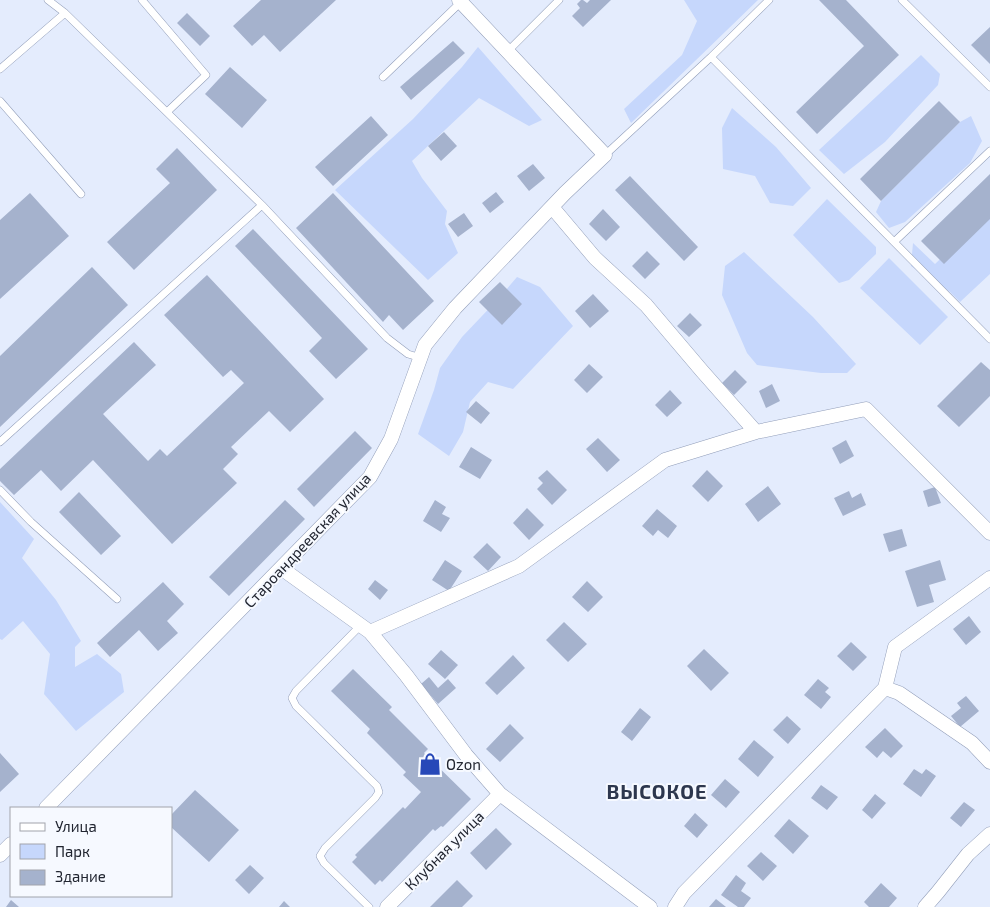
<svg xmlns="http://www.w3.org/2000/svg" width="990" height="907" viewBox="0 0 990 907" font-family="'Exo 2',sans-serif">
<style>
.green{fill:#c6d7fc}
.building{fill:#a5b2cd}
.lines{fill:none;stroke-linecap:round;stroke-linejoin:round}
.lane-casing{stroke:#929eb9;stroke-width:8}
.street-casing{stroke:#929eb9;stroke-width:15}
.lane{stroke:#fff;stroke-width:7}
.street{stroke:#fff;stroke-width:14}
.labels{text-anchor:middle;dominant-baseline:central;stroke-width:4;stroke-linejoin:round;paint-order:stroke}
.street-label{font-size:15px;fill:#212530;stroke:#f6f9ff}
.poi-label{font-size:15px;fill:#212530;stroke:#f6f9ff;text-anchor:start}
.district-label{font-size:20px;font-weight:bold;letter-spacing:1px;fill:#2d374e;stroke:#f6f9ff}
</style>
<rect width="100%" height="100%" fill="#e4ecfd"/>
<path class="green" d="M684,0H758L631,123L624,109L682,55L697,21Z
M478,47L542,120L529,126L479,98L412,161L422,178L447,211L445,224L458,253L428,280L335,190L413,119L462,67Z
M921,55L940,74L938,85L885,142L844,174L819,150Z
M732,108L776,147L811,188L793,206L770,203L755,176L723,169L722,128Z
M971,116L982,141L970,163L905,222L889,228L876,212L881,201L960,122Z
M827,199L876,247V254L849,280L839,283L793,235Z
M990,211V274L960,302L950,292L911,266L913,243L935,264Z
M744,252L813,317L856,364L847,373H821L757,365L747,353L722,295L725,266Z
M889,258L948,317L920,345L860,288Z
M517,277L540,287L573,326L513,389L488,382L470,402L463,432L449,456L418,434L434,390L440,368L462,337L500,297Z
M0,502L34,539L22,558L56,600L81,641L75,647V667L97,654L121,674L124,692L76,731L44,694L50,654L23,621L2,640L0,639Z"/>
<path class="building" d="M261,0H336L280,52L264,35L252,46L233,26Z
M581,0H583L587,3L590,0H611L583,27L572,16L580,8L577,4Z
M819,0H846L899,55L817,134L796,112L864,46Z
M187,13L210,36L200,46L177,23Z
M990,27V64L971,45Z
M453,41L465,53L411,100L400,87Z
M230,67L267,100L242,128L205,94Z
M939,101L960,122L881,201L860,179Z
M371,116L388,135L333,186L315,167Z
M444,132L457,146L441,161L428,146Z
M177,148L217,190L134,270L107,242L170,183L156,169Z
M533,164L545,178L529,191L517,176Z
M990,174V219L944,264L921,241Z
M630,176L698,247L684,261L615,190Z
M496,192L504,202L490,213L482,203Z
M30,193L69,236L0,299V220Z
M333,193L434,301L403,330L389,315L383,322L296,228Z
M603,209L620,227L606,241L589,224Z
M464,213L473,226L458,237L448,224Z
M253,229L368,349L336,379L309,351L322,338L235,246Z
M647,251L660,264L645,279L632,266Z
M92,267L128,305L0,427V356Z
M207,275L324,399L290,432L269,411L231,447L238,454L223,469L237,483L172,544L93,460L61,491L41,470L14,495L0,481V469L134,342L156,365L103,414L148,461L160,449L167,456L244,383L231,370L223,377L164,315Z
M500,282L522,304L502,325L479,302Z
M593,294L609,311L590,328L575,311Z
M690,313L702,325L689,337L677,326Z
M981,362L990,370V396L959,427L937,406Z
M589,364L603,377L587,393L574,380Z
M735,370L747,382L734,395L722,383Z
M772,384L780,401L766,408L759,391Z
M670,390L682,403L667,417L655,405Z
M476,401L490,413L481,424L466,412Z
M355,431L372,448L314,507L297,489Z
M598,438L620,460L607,472L586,449Z
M846,440L854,456L840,464L832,448Z
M471,447L492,460L480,479L459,467Z
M547,470L567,490L552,505L537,489L543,483L538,478Z
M707,470L723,486L708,502L692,486Z
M768,486L781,504L758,522L745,504Z
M935,487L941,503L928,507L923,491Z
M849,491L852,498L861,493L866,505L843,516L834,498Z
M79,492L121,536L101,555L59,512Z
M285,500L305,519L229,596L209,577Z
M435,500L446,507L442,514L450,518L441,532L423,521Z
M527,508L544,525L529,540L513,523Z
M657,509L677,526L668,538L658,530L653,536L642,526Z
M902,529L907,546L889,552L883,534Z
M487,543L501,557L488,571L473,557Z
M445,560L462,571L449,591L432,580Z
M940,560L946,580L929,585L934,602L917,607L905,571Z
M375,580L388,590L380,600L368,589Z
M587,581L603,597L588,612L572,597Z
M163,582L184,604L167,621L178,633L158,651L139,630L110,657L97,643Z
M969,616L981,632L966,645L953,629Z
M564,622L587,644L568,662L546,640Z
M851,642L867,657L853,671L837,656Z
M704,649L729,673L711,691L687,666Z
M441,650L458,665L445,679L428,664Z
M513,655L525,668L497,695L485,683Z
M353,669L392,707L389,710L428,749L424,753L471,799L443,827L441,826L435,831L433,829L382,882L380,880L375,885L352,862L357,857L355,855L403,807L405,809L421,792L403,775L406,772L367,733L370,729L331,691Z
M429,677L438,688L448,679L456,688L438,704L421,684Z
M818,679L829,688L825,692L831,697L821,709L804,695Z
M966,696L979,711L960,727L951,716L961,708L957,703Z
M640,708L651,717L632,741L621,732Z
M787,716L801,729L788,744L773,730Z
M510,724L524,738L500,762L486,749Z
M885,728L903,746L891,758L883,751L877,758L865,747Z
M754,740L774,757L758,777L738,759Z
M0,753L19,774L0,792Z
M914,769L922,774L926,769L936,776L921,797L903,784Z
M725,779L740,792L726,808L711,795Z
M821,785L838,797L827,810L811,798Z
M195,790L239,830L209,862L171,827V815Z
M875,794L886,803L872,819L862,810Z
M964,802L975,810L961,827L950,818Z
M695,813L708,825L697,838L684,826Z
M789,819L809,836L793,854L774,836Z
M496,828L512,844L486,870L470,853Z
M761,852L777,866L763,881L747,866Z
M250,865L264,878L249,894L235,880Z
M736,875L746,883L741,891L751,898L744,907H738L721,895Z
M457,880L473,896L462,907H430Z
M881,883L897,898L889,907H869L864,902Z
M716,899L726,907H709Z
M11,900L19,907H6Z
M284,901L290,907H279Z"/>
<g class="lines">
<defs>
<path id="lane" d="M48,0L65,13L262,205L387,338L408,354L421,358
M142,0L206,75L167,112
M902,0L990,87
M508,51L559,0
M711,57L990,339
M0,69L65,13
M383,77L461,2
M0,101L81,194
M605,155L711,57L769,0
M894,242L990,151
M0,442L262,205
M0,490L31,522L117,599
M361,625L296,691L292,698L296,706L377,786L379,792L375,798L325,848L320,856L324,863L369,907"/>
<path id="street" d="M552,207L595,258L646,305L702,371L756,432
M281,568L370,632L406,675L466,755L500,794L650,907
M370,632L519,566L665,460L756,432L866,409L990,533
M885,688L899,693L972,743L990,762
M46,808L370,477L391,439L425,345L455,308L565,193L605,155L459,0
M0,855L11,844
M387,907L500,794
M675,907L684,893L885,688L895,647L990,578
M925,907L938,892L968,854L990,834"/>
</defs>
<use href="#lane" class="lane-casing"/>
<use href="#street" class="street-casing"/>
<use href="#lane" class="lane"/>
<use href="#street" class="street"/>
</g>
<defs>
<symbol id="shop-bare" viewBox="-9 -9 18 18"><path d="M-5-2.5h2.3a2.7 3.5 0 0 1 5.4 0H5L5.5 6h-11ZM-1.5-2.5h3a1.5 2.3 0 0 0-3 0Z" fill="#2748b8" stroke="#f6f9ff" stroke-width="2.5" paint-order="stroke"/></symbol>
</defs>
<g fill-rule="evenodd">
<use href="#shop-bare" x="414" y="748" width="32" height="32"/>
</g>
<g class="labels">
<g class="street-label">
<text transform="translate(307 540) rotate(-47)">Староандреевская улица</text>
<text transform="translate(444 850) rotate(-45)">Клубная улица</text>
</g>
<g class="poi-label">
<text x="446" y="764">Ozon</text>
</g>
<g class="district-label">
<text x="657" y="791">ВЫСОКОЕ</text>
</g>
</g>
<rect x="10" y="807" width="162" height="90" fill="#f6f9ff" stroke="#a1a4ac"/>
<rect x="20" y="823" width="25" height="8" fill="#ffffff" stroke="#a1a4ac"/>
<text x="55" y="832" font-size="15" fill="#212530">Улица</text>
<rect x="20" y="844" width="25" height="15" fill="#c6d7fc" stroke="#a1a4ac"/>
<text x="55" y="857" font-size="15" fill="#212530">Парк</text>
<rect x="20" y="870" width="25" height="15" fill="#a5b2cd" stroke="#a1a4ac"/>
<text x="55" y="882" font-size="15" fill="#212530">Здание</text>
</svg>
